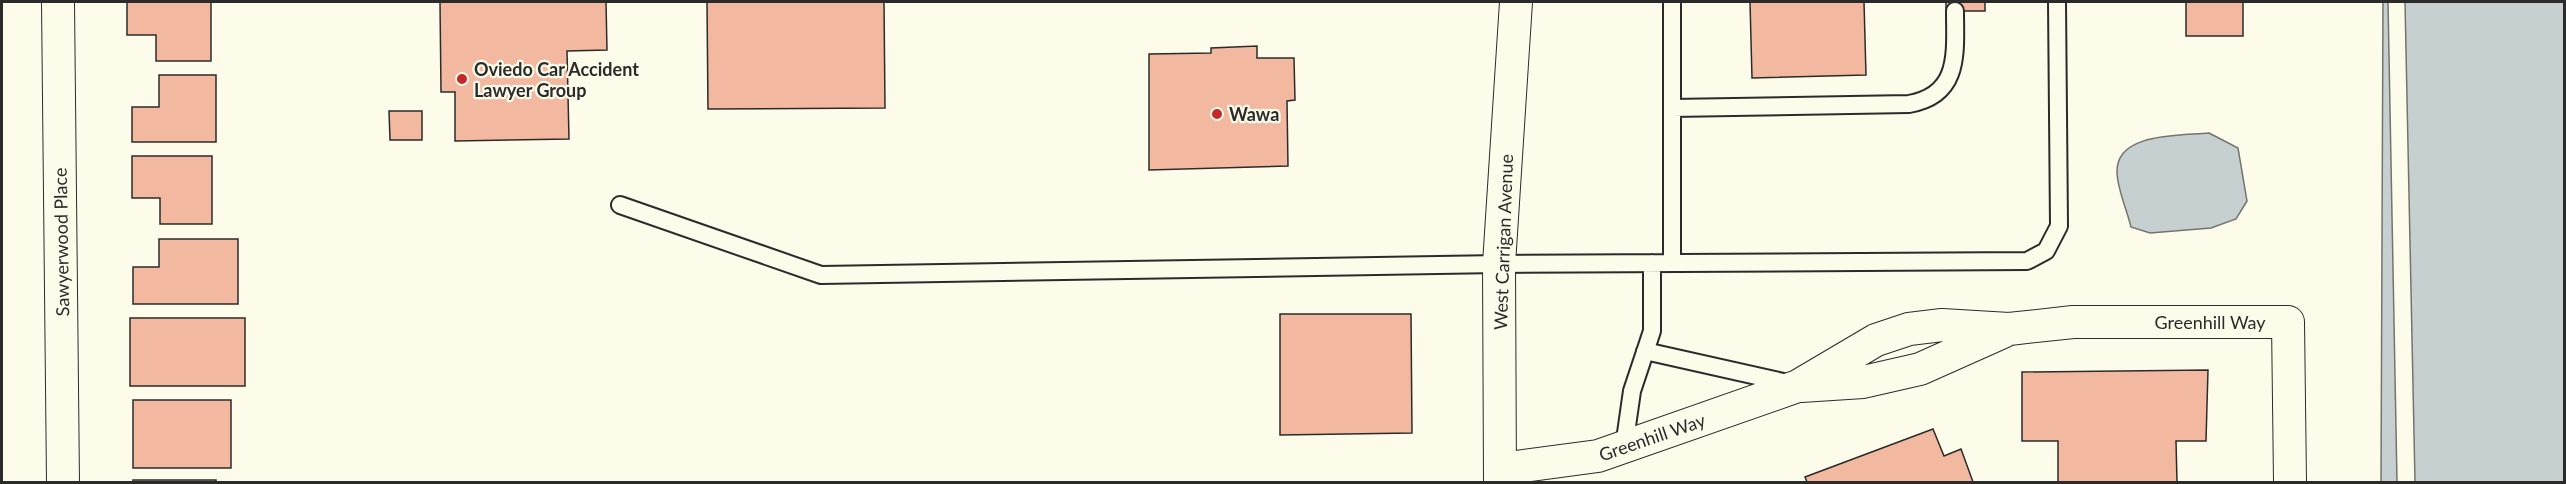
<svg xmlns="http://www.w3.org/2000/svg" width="2566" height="484" viewBox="0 0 2566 484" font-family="Lato,sans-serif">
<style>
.water{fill:#c7d0d0;stroke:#74746e;stroke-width:1.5}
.building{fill:#f2b8a0;stroke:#2b2b2b;stroke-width:1.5}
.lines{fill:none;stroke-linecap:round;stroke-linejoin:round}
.service-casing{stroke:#2b2b2b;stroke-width:20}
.minor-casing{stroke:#2b2b2b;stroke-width:34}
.service{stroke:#fdfbea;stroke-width:16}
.minor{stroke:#fdfbea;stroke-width:32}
.poi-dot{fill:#c62828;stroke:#fdfbea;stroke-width:2}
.labels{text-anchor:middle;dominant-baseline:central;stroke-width:4.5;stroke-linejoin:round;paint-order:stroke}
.poi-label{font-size:18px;font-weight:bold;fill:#2b2b2b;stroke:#fdfbea;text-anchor:start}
.street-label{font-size:18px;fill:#2b2b2b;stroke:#fdfbea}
</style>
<rect width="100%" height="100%" fill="#fdfbea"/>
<path class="water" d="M2383,2H2388L2397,482H2381Z
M2405,2H2564V482H2415Z
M2209,133L2238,148L2247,201L2236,219L2211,228L2150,233L2131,227C2127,210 2117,188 2117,172C2116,132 2181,136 2209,133Z"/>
<path class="building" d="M127,2H211V61H156V35H127Z
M440,2H606L607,50L567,51L569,139L455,141V92H441Z
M707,2H884L885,108L708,109Z
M1750,2H1864L1866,75L1752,78Z
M1946,2H1985V11H1946Z
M2186,2H2243V36H2186Z
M1257,46V58H1294L1295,100L1287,101L1288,166L1149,170V54L1211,53V48Z
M159,75H216V142H132V107H159Z
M389,111H422V140H390Z
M132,156H212V224H160V198H132Z
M159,239H238V304H133V267H159Z
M1280,314H1411L1412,433L1280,435Z
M130,318H245V386H130Z
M2208,370L2206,441H2176L2177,482H2058V441H2022V372Z
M133,400H231V468H133Z
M1933,429L1944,456L1961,449L1973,482H1807L1805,477Z
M133,480H216V482H133Z"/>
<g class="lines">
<defs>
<path id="service" d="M1672,2V263
M1672,108L1909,104C1961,95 1955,52 1955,11
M620,205L821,275L1499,264L2027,261L2046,251L2059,226L2057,2
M1645,351L1792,384
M1624,447L1632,391L1652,331V263"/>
<path id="minor" d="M58,2L63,482
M1801,386L1863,382L1920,369L2003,332
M1501,469L1598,456L1798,386L1876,340L1909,329L1942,325L2009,329L2073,322H2288L2290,482
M1500,482L1499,264L1516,2"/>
</defs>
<use href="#service" class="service-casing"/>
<use href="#minor" class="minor-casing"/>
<use href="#service" class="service"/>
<use href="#minor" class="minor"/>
</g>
<g class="poi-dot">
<circle cx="462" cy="79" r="6"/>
<circle cx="1217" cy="114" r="6"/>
</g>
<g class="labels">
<g class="poi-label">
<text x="474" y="69">Oviedo Car Accident<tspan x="474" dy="21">Lawyer Group</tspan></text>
<text x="1229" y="114">Wawa</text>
</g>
<g class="street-label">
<text transform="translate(61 242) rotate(-91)">Sawyerwood Place</text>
<text transform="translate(1503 242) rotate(-88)">West Carrigan Avenue</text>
<text x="2210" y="322">Greenhill Way</text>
<text transform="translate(1652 437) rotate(-19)">Greenhill Way</text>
</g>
</g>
<rect width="2566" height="484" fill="none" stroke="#2b2b2b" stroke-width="6"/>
</svg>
